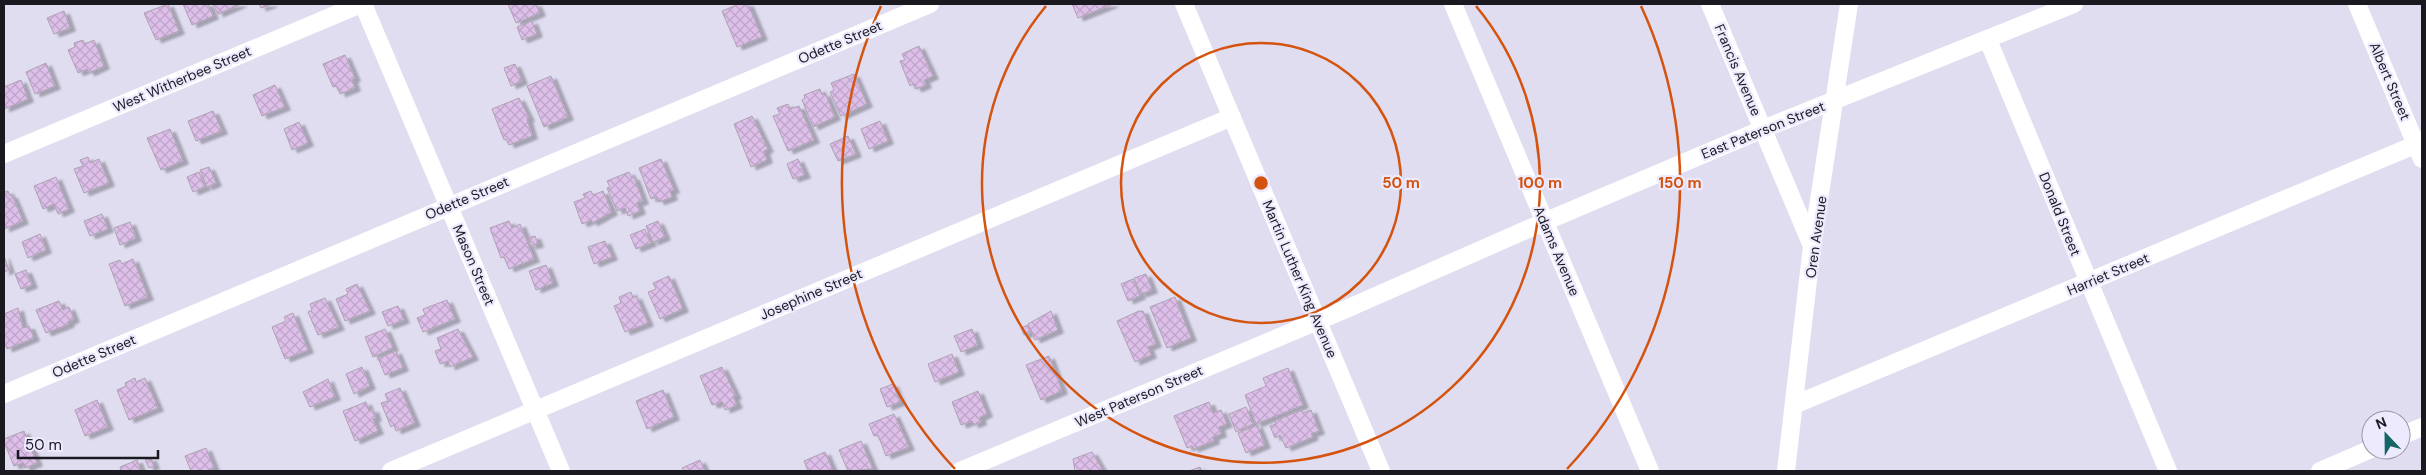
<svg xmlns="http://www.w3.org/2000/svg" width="2426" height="475" viewBox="0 0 2426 475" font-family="'DM Sans',sans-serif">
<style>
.building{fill:url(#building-cross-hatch);stroke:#aea2b3;filter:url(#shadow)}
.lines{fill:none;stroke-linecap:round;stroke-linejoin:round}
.minor{stroke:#fff;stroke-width:18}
.ring{fill:none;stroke:#d4530e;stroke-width:2.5}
.labels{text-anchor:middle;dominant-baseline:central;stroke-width:4.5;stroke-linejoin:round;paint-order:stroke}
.street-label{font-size:14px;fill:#1b1920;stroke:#edeafe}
.centre{fill:#d4530e;stroke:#edeafe;stroke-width:2.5}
.ring-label{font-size:15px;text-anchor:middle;font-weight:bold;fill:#d4530e;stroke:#edeafe;stroke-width:4.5;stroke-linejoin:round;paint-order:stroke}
</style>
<defs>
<pattern id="building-cross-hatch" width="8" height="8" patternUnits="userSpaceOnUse" patternTransform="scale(1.25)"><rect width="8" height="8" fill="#debfe9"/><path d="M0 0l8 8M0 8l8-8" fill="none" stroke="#bea4c8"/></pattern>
<filter id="shadow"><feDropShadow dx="5.5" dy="3" stdDeviation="1" flood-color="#0004"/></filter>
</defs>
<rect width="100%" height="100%" fill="#e0ddf1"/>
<path class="building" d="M168,4L179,31L156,40L144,13Z
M183,4H208L213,16L192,25Z
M213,4H241L218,14Z
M259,4H272L261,8Z
M508,4H536L540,13L516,23Z
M739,4H748L762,37L737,47L722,11Z
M1072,4H1113L1078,18Z
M64,11L70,28L54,34L47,18Z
M532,21L537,34L522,40L517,27Z
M83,40L85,44L94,40L104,66L89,73L87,69L78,73L68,50L75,47L74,43Z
M919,46L933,76L924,80L926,85L916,89L913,84L910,86L900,61L905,60L902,54Z
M345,55L355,78L352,80L355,88L340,94L337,86L333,87L323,64Z
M46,63L55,86L35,94L26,72Z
M515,64L522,81L511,86L504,68Z
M854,74L867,104L841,116L830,92L834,90L831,83Z
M551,76L568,117L544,127L527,86Z
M21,80L28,99L4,109V87Z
M275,85L285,107L262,116L253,95Z
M820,89L822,95L825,93L835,117L813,127L802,100L805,98L804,95Z
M519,98L529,118L527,119L532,136L509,145L506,139L504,140L492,109Z
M788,104L790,109L799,106L814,140L788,151L773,116L780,114L777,108Z
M213,111L222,131L196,141L188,121Z
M752,116L768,149L764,151L767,160L751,167L734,124Z
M880,121L888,141L869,149L861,129Z
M299,122L308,143L292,150L284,129Z
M170,129L183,161L161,170L147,138Z
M848,136L856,154L838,161L830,144Z
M88,157L90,163L99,159L109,183L84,193L74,169L83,166L80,160Z
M661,159L674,190L670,191L672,197L659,202L656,197L651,199L639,168Z
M798,159L805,175L793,179L787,164Z
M209,167L216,183L207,187L200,170Z
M199,172L205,187L193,192L187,177Z
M629,172L632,178L634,177L643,201L637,203L640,211L628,216L625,208L617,211L607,188L610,187L607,181Z
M56,177L69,209L58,214L54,204L43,209L34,186Z
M8,191L10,196L12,195L23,221L4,229V192Z
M591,191L593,195L603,191L612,212L592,223L591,220L582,224L574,202L585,198L583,194Z
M102,214L108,229L90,236L84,221Z
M509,221L512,228L520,224L534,259L509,269L504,257L501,258L490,228Z
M658,221L665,237L653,242L646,226Z
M130,222L136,238L120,245L114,228Z
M645,229L651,243L636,249L630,235Z
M40,234L46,250L28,258L22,242Z
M535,236L538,244L531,246L528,238Z
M605,241L612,257L594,264L588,247Z
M4,256L9,270L4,272Z
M133,259L148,297L125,306L109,264L120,260L122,264Z
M546,265L553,283L536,290L529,271Z
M26,270L32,285L21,289L15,274Z
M1146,274L1152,290L1141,294L1134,278Z
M669,276L683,309L660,319L648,292L656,289L653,283Z
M1133,279L1140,296L1128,301L1121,284Z
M357,284L370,311L345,321L336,299L348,294L346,289Z
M631,292L633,298L636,296L648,323L625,332L614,306L621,303L619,297Z
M1175,297L1191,338L1167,348L1150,307Z
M325,298L339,327L318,335L308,312L312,310L310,304Z
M447,300L455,319L423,332L417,318L425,315L423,309Z
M59,301L63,310L69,307L74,319L68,322L69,324L46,333L36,310Z
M398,306L404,320L388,326L382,312Z
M18,308L23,328L29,326L34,338L7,349L4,341V314Z
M1051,311L1058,330L1035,340L1028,324Z
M1139,311H1143L1156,344L1148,347L1151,355L1135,362L1117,321Z
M293,313L308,350L285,359L272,327L286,321L284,317Z
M1028,325L1031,332L1024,335L1021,328Z
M385,329L393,348L373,357L365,337Z
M458,329L473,357L450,367L448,361L440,364L435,351L441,349L437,338Z
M972,329L978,345L961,352L954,336Z
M396,351L403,368L385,375L378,358Z
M952,354L959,372L935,382L928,364Z
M1049,356L1062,391L1041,400L1026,365Z
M362,367L370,386L354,394L346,374Z
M722,367L736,396L733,397L737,405L725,410L722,402L712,405L700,376Z
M1288,368L1303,405L1256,424L1245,395L1266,386L1263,378Z
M135,378L136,382L145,378L158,408L129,420L117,390L126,386L125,383Z
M328,379L335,397L310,407L303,392Z
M893,384L900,402L887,407L880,389Z
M400,388L415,423L396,431L394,425L391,427L381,403L388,401L385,394Z
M663,390L674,417L647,429L636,401Z
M978,391L987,414L980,417L981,422L973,425L972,421L961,425L952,402Z
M97,400L108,427L85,436L75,410Z
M366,402L369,411L373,409L376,418L373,419L378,431L355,441L343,411Z
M1209,402L1213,413L1221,410L1227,424L1219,427L1221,434L1213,437L1214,441L1193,449L1192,446L1187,448L1174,416Z
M1246,407L1253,424L1236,432L1229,414Z
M1301,410L1303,413L1311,410L1319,431L1311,434L1313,437L1286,448L1280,435L1275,438L1270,426L1276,424L1275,421Z
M894,414L909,447L886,456L878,435L874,436L869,424Z
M1257,425L1265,445L1246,453L1238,433Z
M24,431L37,463L25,468L23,463L14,466L4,442V439Z
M861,441L873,469L848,471L839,450Z
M206,448L214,468L206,471H191L185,456Z
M825,452L833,471H808L804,461Z
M1092,452L1103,471H1075L1073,459Z
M151,458L154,466L149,468L145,460Z
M137,460L141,471H121L120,467Z
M700,460L705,471H684L682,468Z
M1200,467L1202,471H1189Z"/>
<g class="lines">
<path class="minor" d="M363,4L561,471
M1184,4L1381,471
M1453,4L1650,471
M1710,4L1812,246
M2357,4L2422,159
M1988,40L2168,471
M4,154L361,4
M4,394L930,4
M1794,405L2422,142
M2401,436L2422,427
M391,471L1232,117
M960,471L1344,310L1544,222L1763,129L2074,4
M1786,471L1812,246L1849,4
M2320,471L2371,449"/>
</g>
<g class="ring">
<circle cx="1261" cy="183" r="140"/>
<path d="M1476 6A279 279 0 1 1 1046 6"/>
<path d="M955 469A419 419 0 0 1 881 6M1641 6A419 419 0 0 1 1567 469"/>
</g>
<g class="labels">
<g class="street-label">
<text transform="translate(840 42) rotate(-23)">Odette Street</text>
<text transform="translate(1738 70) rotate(67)">Francis Avenue</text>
<text transform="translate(182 79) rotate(-23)">West Witherbee Street</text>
<text transform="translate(2390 81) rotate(67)">Albert Street</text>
<text transform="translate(1763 130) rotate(-22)">East Paterson Street</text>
<text transform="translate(467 198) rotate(-23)">Odette Street</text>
<text transform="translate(2060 214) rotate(68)">Donald Street</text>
<text transform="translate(1816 237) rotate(-82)">Oren Avenue</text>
<text transform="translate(1557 251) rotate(67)">Adams Avenue</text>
<text transform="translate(474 265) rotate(67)">Mason Street</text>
<text transform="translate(2108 274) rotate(-23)">Harriet Street</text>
<text transform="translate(1300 279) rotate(67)">Martin Luther King Avenue</text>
<text transform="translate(811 294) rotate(-23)">Josephine Street</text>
<text transform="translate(94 356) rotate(-23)">Odette Street</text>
<text transform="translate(1139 396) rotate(-23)">West Paterson Street</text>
</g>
</g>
<circle cx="1261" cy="183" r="8" class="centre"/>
<g class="ring-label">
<text x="1401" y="188">50 m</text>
<text x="1540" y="188">100 m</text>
<text x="1680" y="188">150 m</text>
</g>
<rect width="2426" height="475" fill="none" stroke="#1b1920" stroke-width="10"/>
<g transform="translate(2386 435) rotate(338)"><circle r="24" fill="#edeafe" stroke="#9996a5"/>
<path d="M0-4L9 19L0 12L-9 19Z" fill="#166566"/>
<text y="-8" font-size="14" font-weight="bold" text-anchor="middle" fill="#1b1920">N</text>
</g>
<path d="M18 450v8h140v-8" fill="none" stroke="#1b1920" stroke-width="2.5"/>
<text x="25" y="450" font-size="15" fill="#1b1920" stroke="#edeafe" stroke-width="4" paint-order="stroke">50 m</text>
</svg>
